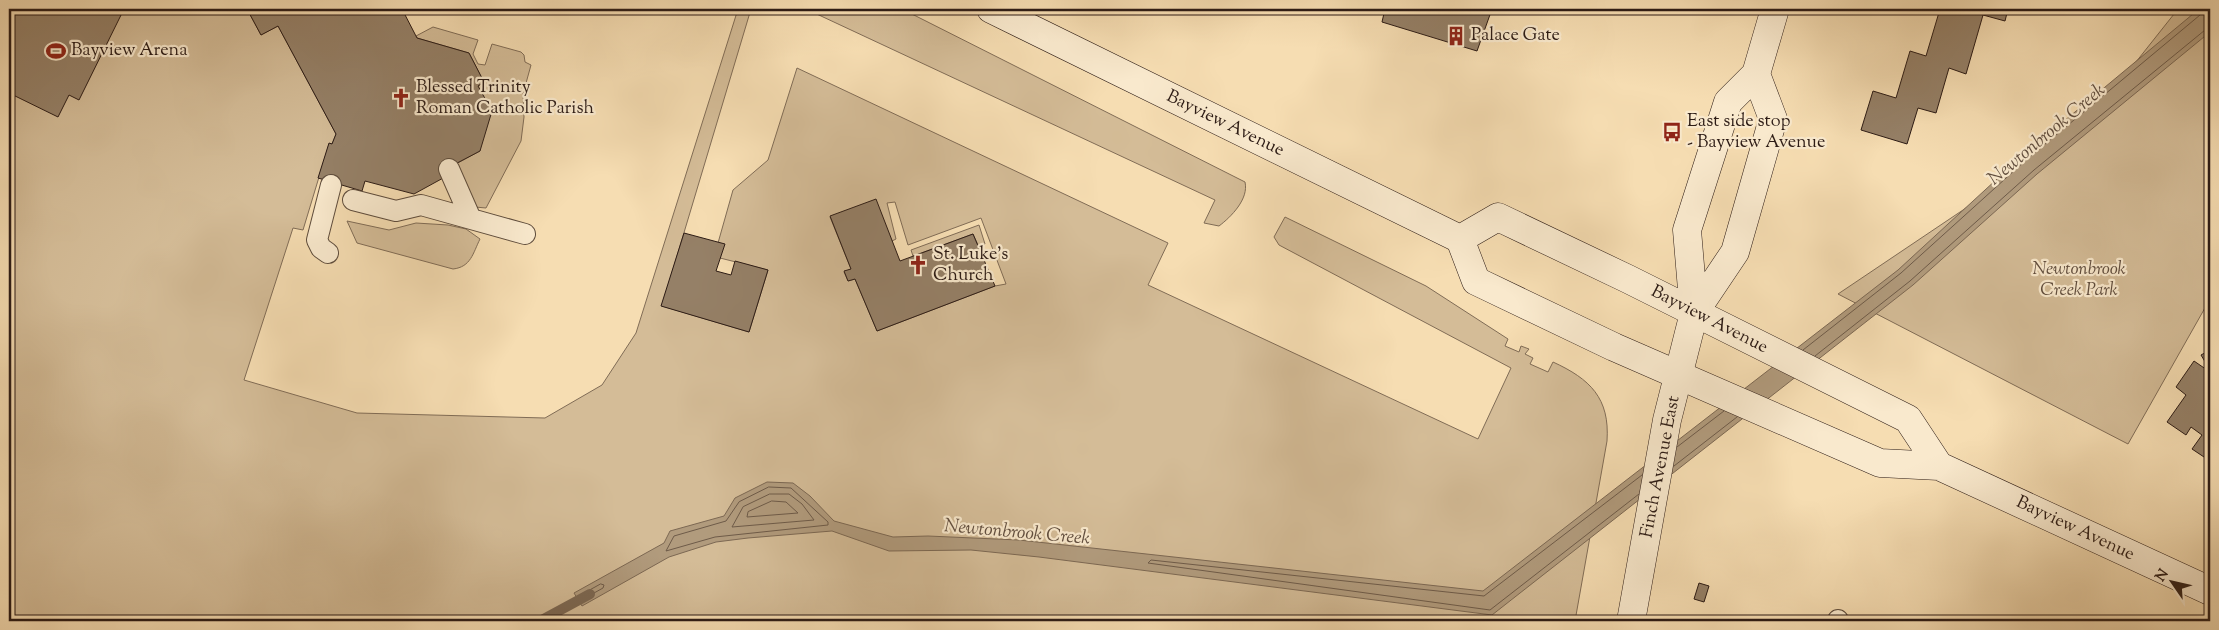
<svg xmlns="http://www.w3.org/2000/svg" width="2219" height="630" viewBox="0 0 2219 630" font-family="'Sorts Mill Goudy',serif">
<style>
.green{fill:#d4bc97;stroke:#806c56;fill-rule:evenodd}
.water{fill:#b19b7d;stroke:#7c6853}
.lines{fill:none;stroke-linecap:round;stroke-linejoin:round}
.shore{stroke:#6e5b49;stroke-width:1}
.stream{stroke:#7c6853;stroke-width:10}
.building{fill:#958067;stroke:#2c1b15}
.lane-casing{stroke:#5e4c3c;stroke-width:22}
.secondary-casing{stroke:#2c1b15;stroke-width:29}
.lane{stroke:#f9e9cd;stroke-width:20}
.secondary{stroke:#f9e9cd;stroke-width:28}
.labels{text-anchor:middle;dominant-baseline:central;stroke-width:4.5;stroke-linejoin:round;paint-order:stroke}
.poi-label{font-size:18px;fill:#2c1b15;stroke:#f9e9cd;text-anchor:start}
.street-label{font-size:18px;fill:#2c1b15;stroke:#f9e9cd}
.park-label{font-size:18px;font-style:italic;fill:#5e4b3c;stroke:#f9e9cd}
.water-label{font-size:19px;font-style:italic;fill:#614e3f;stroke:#f9e9cd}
</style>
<rect width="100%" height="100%" fill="#f6ddb2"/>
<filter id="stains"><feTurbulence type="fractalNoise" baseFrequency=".004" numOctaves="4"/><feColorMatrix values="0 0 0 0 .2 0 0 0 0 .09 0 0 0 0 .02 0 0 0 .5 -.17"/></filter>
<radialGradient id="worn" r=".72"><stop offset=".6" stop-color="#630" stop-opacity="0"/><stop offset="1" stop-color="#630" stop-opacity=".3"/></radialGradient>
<path class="green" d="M9,9H247L261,35L278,26L336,134L332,144H329L303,230L293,228L244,380L357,413L545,418L602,385L636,333L738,9H751L662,306L749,332L768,270L720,258L718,243L733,190L768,160L797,68L1168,243L1148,285L1478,439L1511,368L1279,245L1274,237L1285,217L1426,286L1508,339L1505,346L1519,352L1521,346L1529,349L1525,354L1533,358L1530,364L1548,372L1553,362C1590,379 1610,398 1607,441L1575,621H9ZM895,202L908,245L981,218L1006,284L995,286L877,331L855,279L848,281L844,272L851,269L830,217L892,241L896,239L887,203Z
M806,9H902L1245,182C1249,199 1231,217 1219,226L1204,223L1215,200Z
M2178,9H2210V299L2128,444L1838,294L2082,130Z
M433,27L478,40L473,54L478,64L485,65L492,44L521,52L524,55L525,62L531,65L523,94L524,117L521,141L486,208L475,207L454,165L480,151L478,86L484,82L469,53L417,38L416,36Z
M347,221L389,230L416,223L448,225L466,229L480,239C473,253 471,267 453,269L357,243Z
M979,225L985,244L979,247L973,234L913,256L911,250Z"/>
<path class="water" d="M2199,9H2210V32L2037,174L1913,285L1492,615L1039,557L971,550L889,551L832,531L748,538L716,542L669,557L582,606L574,593L664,543L670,531L724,516L735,498L767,482L793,483L810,496L834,521L893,537L928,536L1019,540L1483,591L1898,270L2022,156Z"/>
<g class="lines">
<path class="shore" d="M1803,350L1901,273L2026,160L2200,15L2202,9
M1815,356L1910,281L2034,170L2205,30L2210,29
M1677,447L1724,411
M1674,466L1737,417
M769,487L791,488L828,522V525L715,537L666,551L674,536L726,521L739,502Z
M770,494H789L802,504L814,520L732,527L743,507Z
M1639,494L1490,610L1148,563L1151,560L1484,596L1642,475
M772,501L786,502L798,513L747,517L748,512Z
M601,584L604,585L603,588L585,598H582L583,594Z"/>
<path class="stream" d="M540,621L590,594"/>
</g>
<path class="building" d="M9,9H124L79,100L69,95L58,117L9,93Z
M247,9H402L417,38L469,53L484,82L478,86L492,111L480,151L442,171L445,177L414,194L365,181L362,191L318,178L329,143L332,144L336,134L278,26L261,35Z
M1385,9H1492L1477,51L1382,22Z
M1940,9H2008L2005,21L1983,15L1966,74L1949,68L1936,113L1918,108L1907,144L1861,130L1873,91L1896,98L1910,51L1926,56Z
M876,199L900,261L973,234L995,286L877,331L855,279L848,281L844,271L851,269L830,216Z
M684,233L725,244L716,271L731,275L735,261L768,270L749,332L661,306Z
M2210,350V370L2201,355Z
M2194,361L2210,372V458L2207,459L2192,449L2202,435L2191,427L2186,435L2167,422L2186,395L2176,387Z
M1699,583L1709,586L1704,602L1694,599Z"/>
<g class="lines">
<defs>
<path id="lane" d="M449,169L471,219
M353,200L396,211L421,205L525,234
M328,253L321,248L317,240L331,185
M1838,621V620"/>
<path id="secondary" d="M991,9L1460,239L1476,281L1614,347L1880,463L1939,466L2210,591
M1460,239L1498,217L1628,279L1908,419L1939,466
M1694,313L1735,252L1773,119L1756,74
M1631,621L1667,420L1694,313L1687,230L1728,102L1756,74L1775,9"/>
</defs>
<use href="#lane" class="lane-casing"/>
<use href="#secondary" class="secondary-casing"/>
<use href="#lane" class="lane"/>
<use href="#secondary" class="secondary"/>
</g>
<defs>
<symbol id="building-bare" viewBox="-9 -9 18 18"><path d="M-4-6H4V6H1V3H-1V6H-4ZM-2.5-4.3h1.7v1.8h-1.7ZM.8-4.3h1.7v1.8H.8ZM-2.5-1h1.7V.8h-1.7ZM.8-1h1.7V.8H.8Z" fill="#8f2418" stroke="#f9e9cd" stroke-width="2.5" paint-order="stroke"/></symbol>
<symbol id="stadium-bare" viewBox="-9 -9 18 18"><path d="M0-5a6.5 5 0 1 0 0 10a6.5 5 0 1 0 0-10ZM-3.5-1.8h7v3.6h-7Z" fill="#8f2418" stroke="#f9e9cd" stroke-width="2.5" paint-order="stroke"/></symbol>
<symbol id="church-bare" viewBox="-9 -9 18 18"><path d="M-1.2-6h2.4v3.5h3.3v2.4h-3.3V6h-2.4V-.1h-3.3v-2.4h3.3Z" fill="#8f2418" stroke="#f9e9cd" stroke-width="2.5" paint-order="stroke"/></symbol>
<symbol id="bus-bare" viewBox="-9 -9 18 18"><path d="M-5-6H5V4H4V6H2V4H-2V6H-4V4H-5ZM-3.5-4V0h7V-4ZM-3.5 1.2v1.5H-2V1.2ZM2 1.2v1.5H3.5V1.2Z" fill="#8f2418" stroke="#f9e9cd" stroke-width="2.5" paint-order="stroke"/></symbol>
</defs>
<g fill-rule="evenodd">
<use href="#building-bare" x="1442" y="22" width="28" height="28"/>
<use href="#stadium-bare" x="42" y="37" width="28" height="28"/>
<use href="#church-bare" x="387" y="84" width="28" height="28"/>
<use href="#bus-bare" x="1658" y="118" width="28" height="28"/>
<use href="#church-bare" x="904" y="251" width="28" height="28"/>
</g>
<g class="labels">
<g class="poi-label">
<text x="1471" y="36">Palace Gate</text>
<text x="71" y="51">Bayview Arena</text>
<text x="416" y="88">Blessed Trinity<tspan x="416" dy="21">Roman Catholic Parish</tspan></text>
<text x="1687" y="122">East side stop<tspan x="1687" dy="21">- Bayview Avenue</tspan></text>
<text x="933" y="255">St. Luke’s<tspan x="933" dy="21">Church</tspan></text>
</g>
<g class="street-label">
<text transform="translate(1225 124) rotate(26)">Bayview Avenue</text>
<text transform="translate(1709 320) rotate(27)">Bayview Avenue</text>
<text transform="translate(1661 467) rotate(-79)">Finch Avenue East</text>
<text transform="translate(2075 529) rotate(25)">Bayview Avenue</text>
</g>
<g class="park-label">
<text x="2079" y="270">Newtonbrook<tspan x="2079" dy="21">Creek Park</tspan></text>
</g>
<g class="water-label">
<text transform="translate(2047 135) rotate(-40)">Newtonbrook Creek</text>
<text transform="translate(1017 533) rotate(5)">Newtonbrook Creek</text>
</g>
</g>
<rect width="2219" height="630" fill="none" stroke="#f6ddb2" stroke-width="30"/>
<rect x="10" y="10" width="2199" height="610" fill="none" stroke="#2c1b15" stroke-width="2.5"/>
<rect x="15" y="15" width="2189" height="600" fill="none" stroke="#2c1b15"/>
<g transform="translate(2172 582) rotate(304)" stroke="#f9e9cd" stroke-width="4" paint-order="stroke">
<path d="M0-4L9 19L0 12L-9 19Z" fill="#2c1b15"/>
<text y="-8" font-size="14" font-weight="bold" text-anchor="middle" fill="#2c1b15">N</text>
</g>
<rect width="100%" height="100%" filter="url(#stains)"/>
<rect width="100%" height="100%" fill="url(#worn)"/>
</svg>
